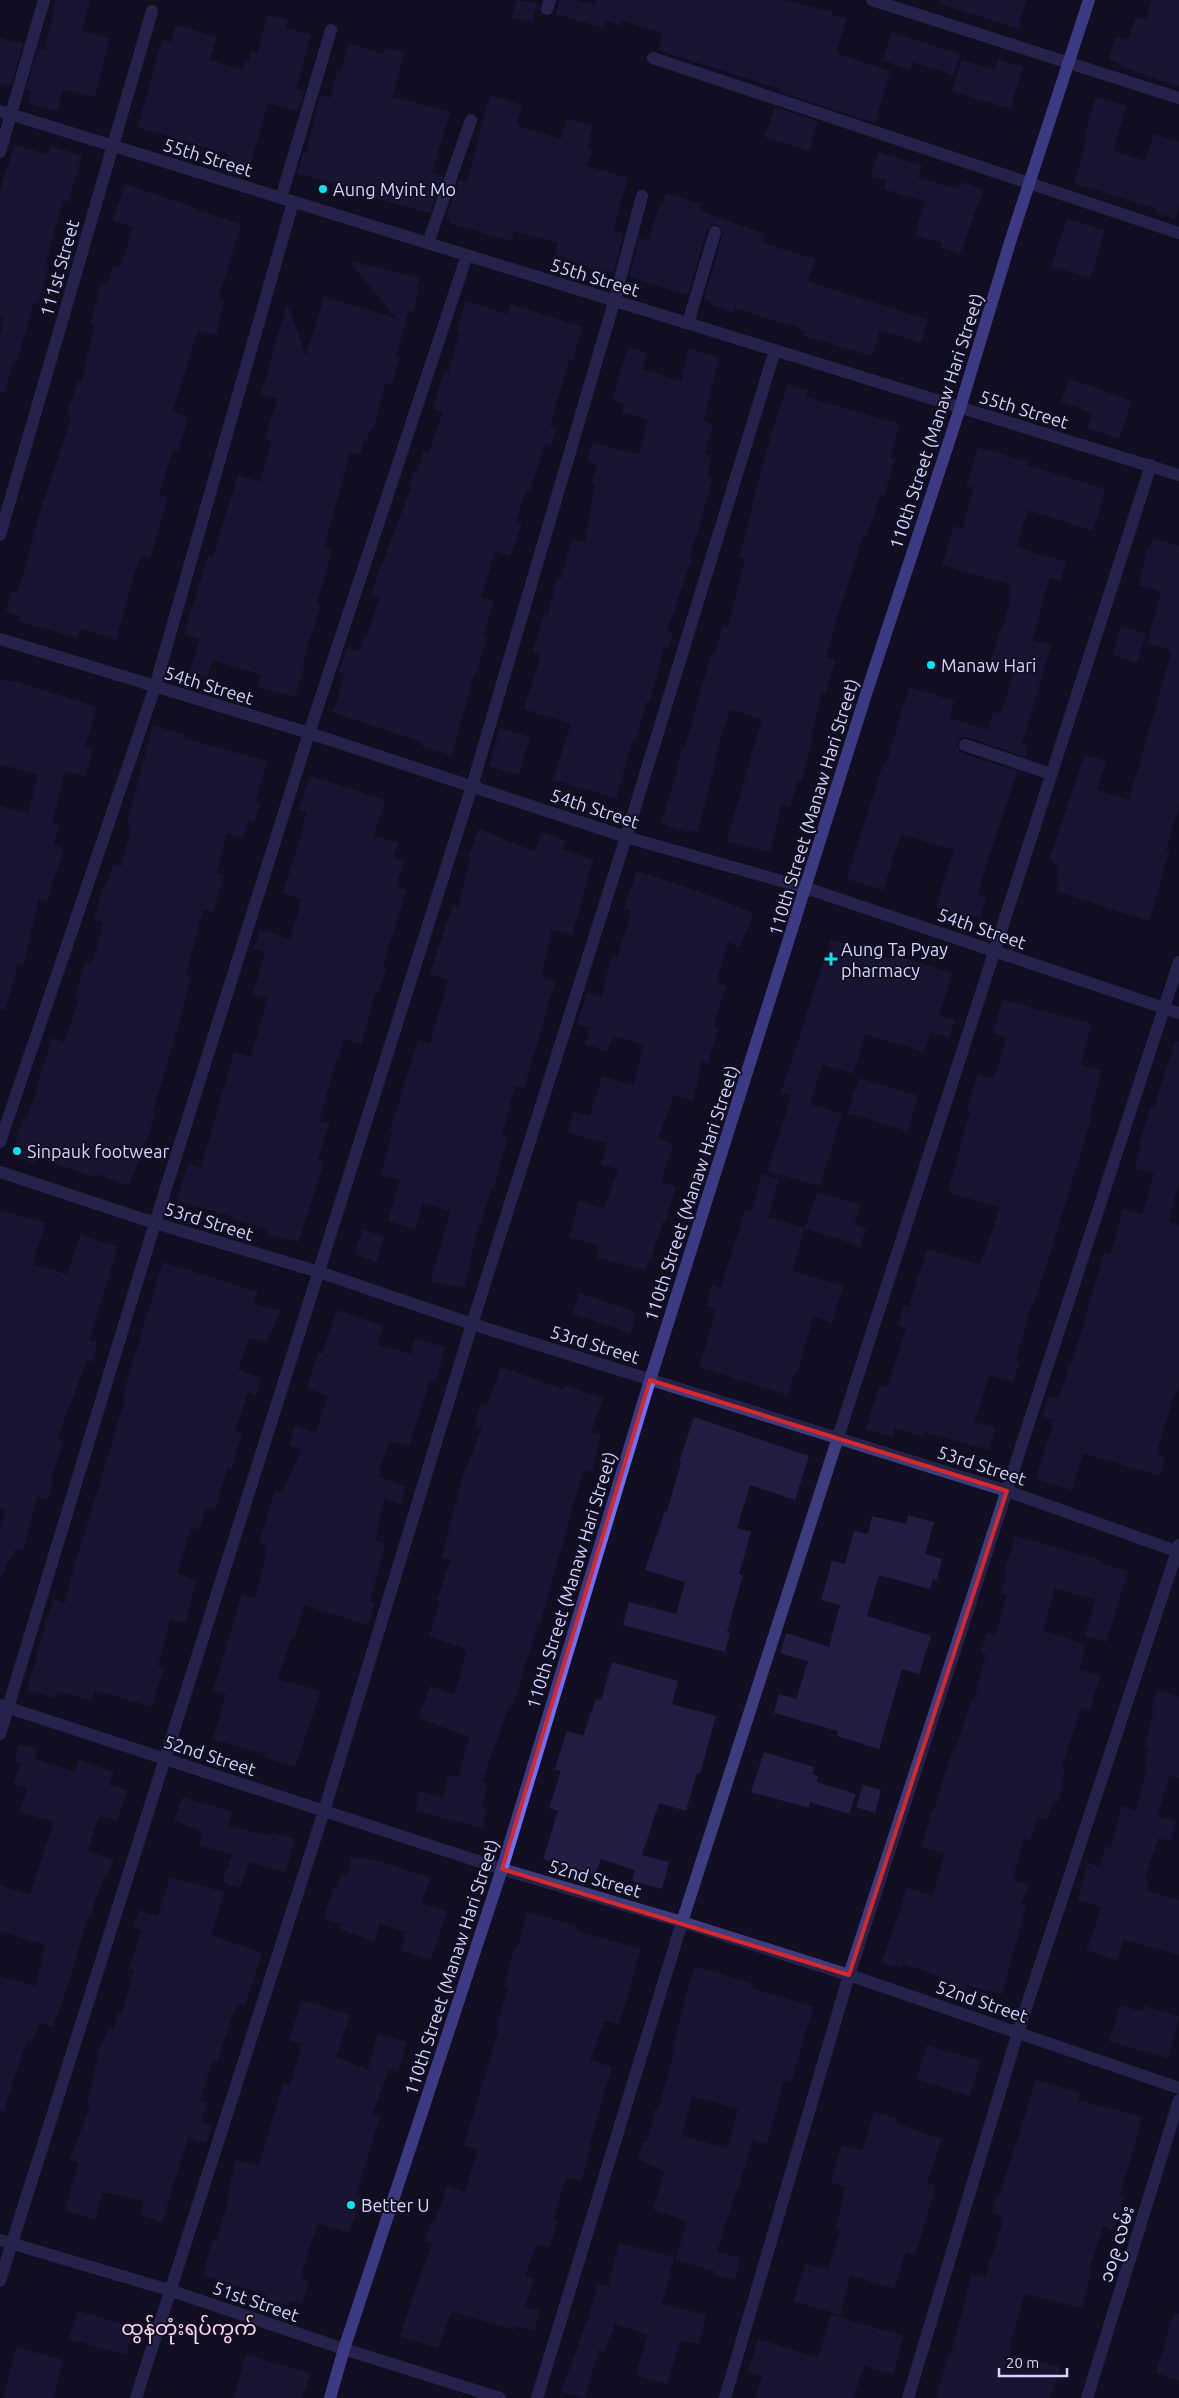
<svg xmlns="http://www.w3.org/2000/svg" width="1179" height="2398" viewBox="0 0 1179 2398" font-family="Ubuntu,'Noto Sans Myanmar',sans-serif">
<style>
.building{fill:#231c43;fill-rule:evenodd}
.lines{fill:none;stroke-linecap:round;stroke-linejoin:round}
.street{stroke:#3d3c7f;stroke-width:12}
.secondary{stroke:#6e6ff8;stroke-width:12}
.marked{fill:none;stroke:#d62828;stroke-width:4;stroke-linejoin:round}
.poi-dot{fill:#0be0f0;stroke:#120f23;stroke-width:2}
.labels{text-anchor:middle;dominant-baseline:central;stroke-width:4;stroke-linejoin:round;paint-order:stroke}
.street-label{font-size:18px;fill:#d6d3fd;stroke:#120f23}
.poi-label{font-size:18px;fill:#d6d3fd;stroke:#120f23;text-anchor:start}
.quarter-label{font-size:20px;fill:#fdd5ef;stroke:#120f23}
</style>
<rect width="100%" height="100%" fill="#120f23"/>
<path class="building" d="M56,0H90L82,31L110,38L95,97L63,89L57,111L28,103L31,91L26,90L38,48L45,50Z
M517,0L537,4L532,22L512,17Z
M560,0H577L595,5L596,0H783L833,12L832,15L846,19L836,53L890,71L875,123L780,92V89L658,50L663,33L622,21L621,26L605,21L603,28L600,27L556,14Z
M940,0H1026L1018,28L940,4Z
M1152,0H1179V86L1120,66L1121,64L1109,59L1116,37L1128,40L1136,17L1146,20Z
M268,15L288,20L286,28L311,35L296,88L305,90L298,111L268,103L247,176L224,169L228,154L138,127L162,40L171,42L176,25L217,37L209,60L243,70L246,61L249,62L251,52L257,54Z
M892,33L960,54L953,75L912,62L910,70L882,60Z
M0,38L23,44L11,86L0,83Z
M349,44L383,54L385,48L404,53L392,97L450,112L432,173L443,176L430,213L359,193L360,190L297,173L303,153L306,154L320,95L330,98L337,71L341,72Z
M998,59L1023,67L1010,109L952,91L962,60L995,70Z
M490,95L522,105L516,124L518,126L561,139L567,119L593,126L587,148L593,150L587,166L628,178L613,230L624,234L613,272L606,270L605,273L555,255L558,243L514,231L511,241L449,223L451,219L446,218L459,180L467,183Z
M1096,97L1126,106L1113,151L1145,161L1154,134L1179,142V205L1175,219L1156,213L1157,209L1074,183L1087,140L1084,139Z
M775,107L817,121L809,151L765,137Z
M15,145L48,155L51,146L82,156L68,202L63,200L45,265L49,266L38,303L34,302L17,361L14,360L4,393L0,392V334L5,317L0,316V190Z
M878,152L922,166L918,178L960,189L962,182L983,190L960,253L941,247L942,243L915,234L925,202L884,189L887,180L871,176Z
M125,184L197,208L196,210L241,224L218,300L224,301L216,335L198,330L172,412L188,417L178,451L173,449L159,495L168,497L150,558L140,555L116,639L80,629L77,638L19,621L20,616L6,611L12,591L17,592L23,576L44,497L45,498L72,417L67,415L78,381L81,382L95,324L91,323L101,283L108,285L113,266L120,268L133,227L113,220Z
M666,193L702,204L700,211L765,234L762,243L815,259L807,281L928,320L921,343L880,330L872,356L804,336L805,331L796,327L734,308L733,312L710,304L711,301L704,299L723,234L721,227L717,224L710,226L707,230L688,295L629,277L639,238L649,241L659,205L662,206Z
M1067,219L1105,231L1090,278L1051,266Z
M349,261L419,278L416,289L419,290L413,311L409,310L396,356L400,357L391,385L385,383L373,430L370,429L367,441L364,440L360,455L350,452L324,548L332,551L316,605L320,607L303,662L305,663L295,697L258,687L262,675L212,660L207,677L190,672L200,639L184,634L208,556L213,557L238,475L260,482L272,441L265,439L277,399L261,394L287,304L306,356L324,297L396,318Z
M466,301L507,314L510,304L582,327L573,361L569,360L550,426L556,428L551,445L545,443L530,491L526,490L515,522L521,524L510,556L495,551L481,597L494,601L483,636L487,637L476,674H474L452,755L422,746L423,742L333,712L345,674L339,672L347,648L360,652L364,636L367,637L380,598L371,595L378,575L411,488L409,487L414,471L418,472L423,452L429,454L443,412L433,409L444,372L448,374L460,332L457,331Z
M628,348L647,353L642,369L681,381L689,349L719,357L703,421L713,425L704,454L712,456L707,476L713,478L690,557L692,558L667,631L673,633L667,649L664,648L650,702L647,701L635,740L633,739L616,798L553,780L571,724L524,709L541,654L533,652L544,614L548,615L557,578L561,579L572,539L585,542L595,484L591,483L597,464L588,461L592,443L639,455L648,420L622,412L625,404L612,400Z
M1070,379L1132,401L1119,439L1088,428L1093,413L1061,402Z
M788,385L808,391L806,397L899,424L890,458L895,459L884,496L880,495L867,537L863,536L836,620L826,657L835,660L825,694L822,693L811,738L813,739L801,781L798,779L790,807L781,805L770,852L727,841L762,719L730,709L715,755L717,756L698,832L690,830L689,833L661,823L678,770H676L682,747L685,748L711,654L715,655L723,626L728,627L745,559L739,557L753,508L751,507L772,432Z
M978,447L1028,462L1027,465L1105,489L1093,531L1028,510L1016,547L1066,562L1061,580L1050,577L1032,640L1051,645L1022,744L1028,746L1025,757L968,737L960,739L957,743L959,750L962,753L1017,771L987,861L978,895L986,898L980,918L970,915L969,917L936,907L954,850L901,834L883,890L847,879L883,764L886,765L909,687L954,701L949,718L988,730L993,711L1001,714L1014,673L989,666L1000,630L1002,631L1012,595L1009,594L1012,585L942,565L954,526L962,529L974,488L967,486Z
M1153,539L1179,546V805L1166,851L1169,852L1149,921L1057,891L1060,879L1056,878L1059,867L1050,859L1085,755L1106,761L1096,790L1129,800L1172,651L1147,643L1161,594L1158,593L1159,590L1139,585L1147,548L1150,549Z
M1121,626L1146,634L1137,663L1112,655Z
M0,680L17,682L97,707L85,746L93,748L86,777L65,771L52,823L59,825L53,845L64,849L47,901L39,899L23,966L18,964L5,1010L0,1009V806L28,814L38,775L0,764Z
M153,725L184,735L183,738L267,761L255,802L260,803L254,821L248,819L243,838L227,833L216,873L224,875L213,912L203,909L186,975L191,976L172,1048L152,1112L155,1113L149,1132L129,1186L98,1174L97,1178L37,1157L35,1163L12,1155L23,1118L27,1120L52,1038L64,1042L79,999L75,998L85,962L92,964L104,922L94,919L103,886L106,887L113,864L121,867L132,826L127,824Z
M500,728L530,737L519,775L489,766Z
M310,776L385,800L374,836L398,843L393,858L404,861L396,887L406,890L383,967L386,968L379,992H376L361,1044L344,1039L339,1058H337L319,1121L329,1124L318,1160L324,1162L298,1242L268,1234L269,1230L233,1219L234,1217L177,1201L188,1164L201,1168L234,1052L251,1057L268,998L253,994L265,952L254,949L260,930L290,939L302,899L283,893L304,828L302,827L307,812L299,809Z
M479,829L535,852L542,832L565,840L562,849L593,860L572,935L552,929L542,974L544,975L543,979L555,982L524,1088L515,1086L502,1134L508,1136L503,1155L494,1189H491L481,1225L479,1224L464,1288L431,1281L450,1211L423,1203L415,1229L388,1221L400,1180L381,1175L393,1131H390L418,1040L430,1044L448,980L430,974L453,905L458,907L470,859L468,858Z
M637,871L697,891L753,913L740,947L728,942L716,983L726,986L713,1027L718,1028L708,1062L702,1061L693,1100L674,1095L658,1139L673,1144L661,1182L676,1187L665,1222L663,1221L650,1260L648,1259L645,1270L596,1257L599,1245L569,1237L579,1201L604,1209L618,1169L601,1164L607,1144L568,1132L574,1111L590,1116L602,1076L633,1085L644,1045L613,1035L607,1051L585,1044L590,1028L577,1024L587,993L601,997L612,955L618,957L631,911L624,909Z
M831,940L894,959L895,955L952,973L939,1015L955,1020L949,1038L930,1032L924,1052L865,1034L853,1074L822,1064L810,1104L842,1114L820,1186L768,1171L791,1096L781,1093Z
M1003,1000L1092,1024L1080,1064L1102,1071L1091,1109L1089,1116H1092L1052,1247L1033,1305L1032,1304L1015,1362L1019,1363L1013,1382L989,1375L974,1422L995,1427L989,1450L924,1432L923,1436L895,1428L892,1437L866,1429L880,1385L888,1387L906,1328L898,1325L904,1305L909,1307L927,1249L980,1265L1000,1208L948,1192L970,1112L967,1111L978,1074L994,1079L1007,1037L993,1033Z
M1175,1041H1179V1183L1168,1222L1179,1225V1384L1176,1394H1174L1156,1455L1165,1457L1160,1476L1083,1453L1072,1490L1036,1479L1054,1420L1042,1416L1049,1396L1059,1399L1070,1363L1072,1364L1104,1253L1110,1255L1123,1209L1142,1215L1154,1173L1135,1168L1141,1145H1139L1151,1108L1154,1109Z
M859,1078L918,1096L908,1131L848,1113Z
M762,1174L779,1179L768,1217L805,1228L792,1271L843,1286L832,1323L813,1317L798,1372L795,1371L788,1395L699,1367L717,1308L706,1305L712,1285L721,1288L745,1210L752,1212Z
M817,1192L860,1205L854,1225L866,1229L860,1246L805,1228Z
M0,1210L45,1223L33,1264L67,1274L80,1235L118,1247L89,1340L98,1343L92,1362L87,1360L57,1439L63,1441L51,1478L54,1479L48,1499L37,1496L23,1550L16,1548L0,1578V1532L6,1509L0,1507Z
M363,1229L384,1237L376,1262L354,1254Z
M163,1262L257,1292L254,1303L280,1311L272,1333L269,1332L267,1342L249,1337L238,1370L261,1378L256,1395L248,1392L235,1432L242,1434L231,1470L227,1468L215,1510L206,1507L199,1530L191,1527L177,1573L196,1581L186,1623L170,1619L158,1666L164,1668L152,1707L95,1690L92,1701L57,1691L55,1698L27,1690L53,1599L65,1603L76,1559H77L126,1396L123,1395Z
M579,1293L636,1312L630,1333L573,1314Z
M337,1310L383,1326L377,1345L411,1354L415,1339L445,1347L436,1381L430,1379L409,1446L389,1441L378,1476L406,1487L401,1504L384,1498L375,1541L385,1544L370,1601L375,1603L368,1625L304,1605L294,1638H291L277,1679L321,1691L295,1767L264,1757L265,1754L213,1739L226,1694L213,1690L242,1595L255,1599L268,1546L259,1543L275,1491L282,1493L301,1450L289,1445L295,1426L316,1433L328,1396L307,1388L319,1352L323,1353Z
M501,1367L563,1389L564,1385L603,1398L591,1432L601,1435L592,1472L583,1470L540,1624L538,1623L513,1706L509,1704L482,1782L488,1784L482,1808L487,1809L482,1828L415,1810L420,1791L444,1798L448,1775L458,1777L470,1737L419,1718L430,1686L454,1695L467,1651L463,1650V1648L429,1636L440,1602L437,1600L451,1559L442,1557L463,1476L482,1428L475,1426L481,1404L488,1405Z
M694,1417L809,1456L795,1500L750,1485L737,1528L751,1532L739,1574L743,1575L727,1632L730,1633L725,1652L623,1625L629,1602L676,1614L685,1582L645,1570L665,1511H667L681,1463L679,1462Z
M908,1515L934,1522L925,1554L942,1559L937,1580L933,1579L930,1589L879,1575L867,1616L931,1636L919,1674L902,1669L879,1749L837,1736L838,1731L774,1713L779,1694L796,1699L808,1661L780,1653L786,1633L829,1647L840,1605L821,1600L832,1561L845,1564L854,1531L868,1534L872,1516L906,1524Z
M1015,1536L1100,1560L1099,1563L1128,1571L1106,1642L1085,1636L1096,1600L1055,1588L1043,1631L1086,1644L1079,1670L1100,1675L1090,1710L1081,1707L1062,1767L1065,1768L1061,1785H1063L1058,1802L1053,1800L1047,1819L1038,1816L1030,1841L1024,1839L1012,1880L1028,1885L1021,1905L1026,1906L1002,1994L966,1985L965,1991L937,1983L939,1976L903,1964L902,1968L882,1962L901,1908L906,1888L933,1896L945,1853L922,1847L931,1812H933L953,1750L955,1751L971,1701L974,1702L986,1654L981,1652L987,1633L996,1636L1007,1595L1001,1593L1007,1574L1004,1573Z
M612,1662L678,1681L672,1704L716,1716L700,1774L697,1773L686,1811L659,1803L642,1855L669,1862L662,1889L632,1881L635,1870L601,1859L595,1875L543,1859L558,1811L549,1808L561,1771L555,1769L567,1731L583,1736L596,1699L601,1700Z
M1157,1690L1179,1697V1778L1169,1776L1157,1816L1176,1821L1171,1841L1158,1838L1144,1879L1149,1880L1146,1891L1179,1900V1955L1124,1939L1117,1960L1087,1950L1102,1907L1078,1900L1088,1863L1100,1866L1105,1847L1111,1848L1122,1806L1136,1810L1148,1767L1144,1766L1149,1748L1145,1747L1154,1710L1151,1709Z
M18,1745L37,1748L35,1759L75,1772L79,1760L113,1772L109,1785L127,1790L117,1820L99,1815L87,1851L113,1860L107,1876L104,1875L90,1916L88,1915L74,1966L53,2027L39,2023L32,2042L27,2040L4,2110H0V1976L36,1986L45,1945L0,1931V1885L30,1895L54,1822L20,1812L27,1788L14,1784L21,1763L15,1762Z
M764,1752L814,1767L812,1774L818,1776L816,1782L856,1794L849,1814L810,1802L809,1808L751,1792Z
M863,1785L881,1790L875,1813L856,1807Z
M183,1797L232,1812L227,1826L271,1836L272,1832L295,1839L285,1872L250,1862L239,1888L222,1881L233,1854L199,1846L202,1831L174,1821Z
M351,1857L378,1861L430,1878L421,1903L447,1911L431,1960L401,1950L406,1932L379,1924L374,1941L340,1929L342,1924L324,1919L334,1887L338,1888L341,1875L348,1877Z
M170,1877L224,1892L211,1936L262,1953L245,2005L237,2003L217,2062L212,2061L200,2101L207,2103L201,2123L211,2126L206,2143L188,2137L162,2222L140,2215L144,2201L102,2192L95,2219L65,2210L79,2162L70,2160L90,2106L87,2105L99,2050L109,2027L113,2029L118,2013L122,2014L134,1970L129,1969L142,1930L133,1927L139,1910L158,1916Z
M527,1912L577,1926L576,1931L641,1949L619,2025L604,2021L590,2060L612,2067L589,2145L591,2146L581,2181L566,2177L553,2220L557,2221L550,2247L536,2244L525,2276L534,2279L525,2307L540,2311L534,2331L515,2326L514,2330L451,2311L438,2348L400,2336L432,2243L425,2241L431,2222L435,2223L447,2186L465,2192L478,2150L464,2145L500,2027L497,2026L508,1988L504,1987L514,1949L517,1950Z
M695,1966L753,1984L752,1988L813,2007L791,2082L784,2080L767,2144L752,2139L738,2191H736L717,2252L740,2258L735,2280L714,2274L715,2271L676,2260L687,2221L653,2209L665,2171L638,2159L643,2141L647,2143L655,2109L658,2110L665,2086L676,2046L673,2045L685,2004L683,2003ZM692,2096L738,2109L728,2149L682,2136Z
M302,2000L350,2015L336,2057L368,2070L378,2034L407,2042L398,2072L389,2070L372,2114L380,2116L356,2195L361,2196L349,2233L318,2223L300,2278L309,2281L302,2304L288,2300L286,2305L266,2299L267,2295L203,2275L213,2240L217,2241L229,2197H227L236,2160L259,2166L283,2084L290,2087L302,2044L289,2040Z
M1120,2005L1143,2012L1144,2006L1179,2017L1168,2058L1109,2041Z
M927,2045L980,2061L970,2096L917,2079Z
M1036,2080L1080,2093L1078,2100L1142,2117L1120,2196L1124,2197L1114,2230L1103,2226L1089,2269L1092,2270L1082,2308L1025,2294L1009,2347H1012L1010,2354L1060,2367L1050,2398H936L949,2353L951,2354L972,2274L985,2278L1004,2217L992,2213L997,2197H999Z
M874,2112L896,2118L895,2123L942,2139L927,2183L936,2186L915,2255L906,2252L894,2289L850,2275L840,2315L794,2301L806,2263L828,2270L841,2230L836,2229L845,2187L831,2183L842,2145L862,2150Z
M619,2243L674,2257L662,2304L706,2315L699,2344L680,2340L667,2384L636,2375L648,2335L615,2324L604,2351L599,2349L585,2398L561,2392L589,2316L598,2284L608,2287Z
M78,2311L134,2327L126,2355L69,2339Z
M1174,2313L1179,2314V2380L1156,2373Z
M831,2315L904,2336L893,2374L864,2366L853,2398H755L762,2376L748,2372L758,2339L818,2358Z
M16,2347L63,2360L53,2398H3Z
M246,2354L310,2374L302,2398H234Z"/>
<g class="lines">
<path class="street" d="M872,0L1179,98
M547,9L550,0
M653,58L1179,233
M0,111L1179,475
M0,152L44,0
M281,198L331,30
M428,243L471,120
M688,323L715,232
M0,535L152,11
M0,639L309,733L626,837L806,888L1179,1013
M965,745L1051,774
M0,1142L155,687L293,202
M0,1172L155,1223L319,1272L472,1324L1007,1491L1179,1552
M0,1705L502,1869L682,1922L849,1975L1179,2088
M0,1734L155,1223L309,733L467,255
M0,2240L169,2290L344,2349L500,2398
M0,2281L472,786L614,302L642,196
M136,2398L324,1811L472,1324L626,837L775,350
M537,2398L682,1922L1151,465
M725,2398L849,1975L1179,962
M908,2398L1018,2032L1179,1545
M1087,2398L1179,2100"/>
<path class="secondary" d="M330,2398L344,2349L502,1869L650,1380L867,691L960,408L1011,239L1089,0"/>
</g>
<path d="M0 0H1179V2398H0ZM650,1380L1007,1491L849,1975L502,1869Z" fill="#120f23" fill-opacity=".55" fill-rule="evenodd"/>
<path class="marked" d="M650,1380L1007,1491L849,1975L502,1869Z"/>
<g class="poi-dot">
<circle cx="323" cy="189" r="5"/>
<circle cx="931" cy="665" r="5"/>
<path d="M828.5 951.5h5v5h5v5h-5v5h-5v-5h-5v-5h5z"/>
<circle cx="17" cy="1151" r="5"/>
<circle cx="351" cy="2205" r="5"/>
</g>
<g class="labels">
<g class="street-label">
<text transform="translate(208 157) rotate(17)">55th Street</text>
<text transform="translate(59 268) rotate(-74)">111st Street</text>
<text transform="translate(595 277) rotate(17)">55th Street</text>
<text transform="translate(1024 409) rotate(17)">55th Street</text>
<text transform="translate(936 421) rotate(-72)">110th Street (Manaw Hari Street)</text>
<text transform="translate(209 685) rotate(17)">54th Street</text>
<text transform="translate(813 807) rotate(-73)">110th Street (Manaw Hari Street)</text>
<text transform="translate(595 808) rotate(18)">54th Street</text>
<text transform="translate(982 928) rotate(19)">54th Street</text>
<text transform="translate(691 1193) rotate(-72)">110th Street (Manaw Hari Street)</text>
<text transform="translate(209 1221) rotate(17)">53rd Street</text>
<text transform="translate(595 1344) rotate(17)">53rd Street</text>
<text transform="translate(982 1465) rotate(18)">53rd Street</text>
<text transform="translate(571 1580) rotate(-73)">110th Street (Manaw Hari Street)</text>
<text transform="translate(210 1755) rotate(18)">52nd Street</text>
<text transform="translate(595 1878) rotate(16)">52nd Street</text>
<text transform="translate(451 1967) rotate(-72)">110th Street (Manaw Hari Street)</text>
<text transform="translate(982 2001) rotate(19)">52nd Street</text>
<text transform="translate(1116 2244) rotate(-73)">၁၀၉ လမ်း</text>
<text transform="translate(256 2301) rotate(19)">51st Street</text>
</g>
<g class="poi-label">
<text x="333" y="189">Aung Myint Mo</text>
<text x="941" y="665">Manaw Hari</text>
<text x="841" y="949">Aung Ta Pyay<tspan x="841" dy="21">pharmacy</tspan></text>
<text x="27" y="1151">Sinpauk footwear</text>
<text x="361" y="2205">Better U</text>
</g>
<g class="quarter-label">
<text x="189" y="2327">ထွန်တုံးရပ်ကွက်</text>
</g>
</g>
<path d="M999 2368v8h68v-8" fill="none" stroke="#d6d3fd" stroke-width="2.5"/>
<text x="1006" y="2368" font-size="15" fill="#d6d3fd" stroke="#120f23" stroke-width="4" paint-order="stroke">20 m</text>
</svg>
